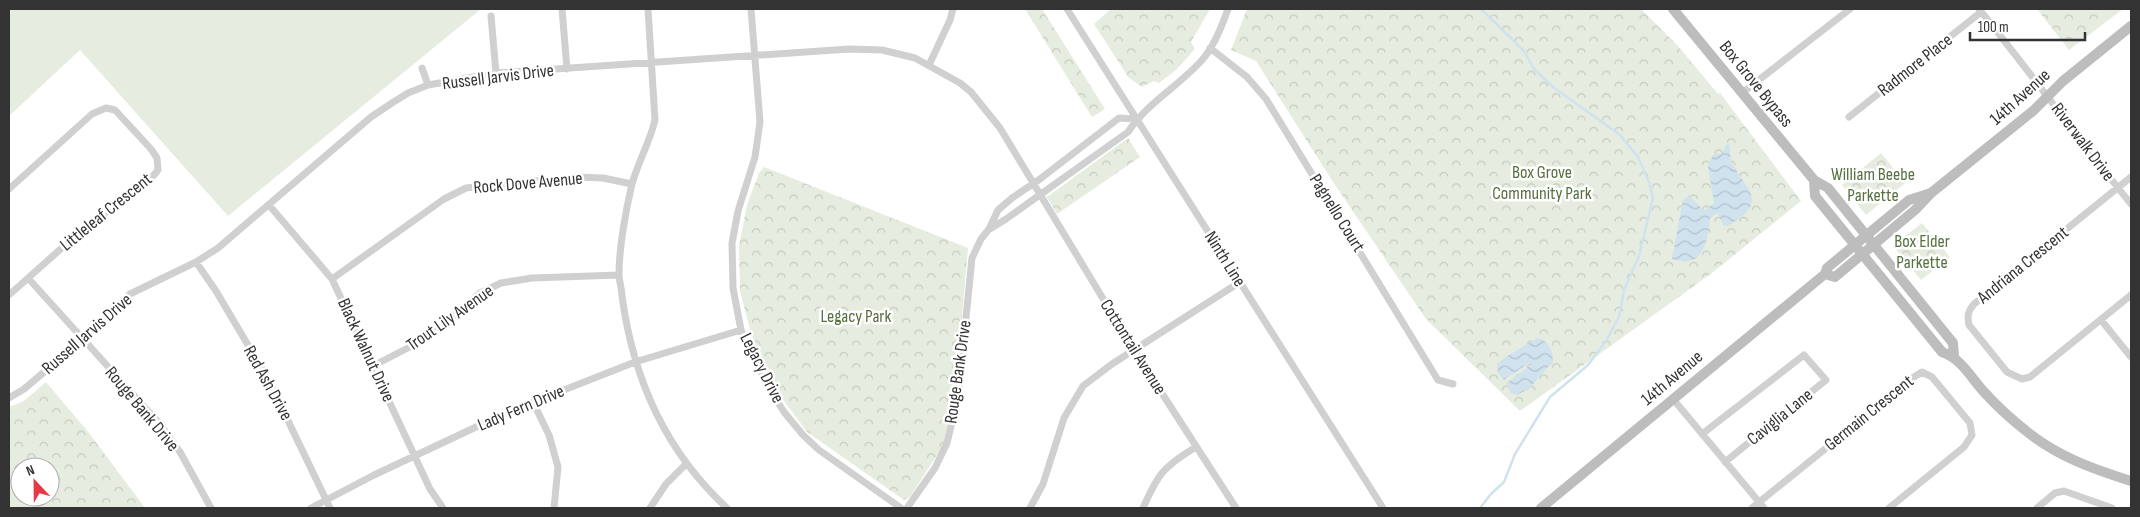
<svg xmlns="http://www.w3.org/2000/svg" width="2140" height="517" viewBox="0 0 2140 517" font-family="'Sofia Sans Condensed',sans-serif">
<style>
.grass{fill:#e6ecdf}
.forest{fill:url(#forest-crowns);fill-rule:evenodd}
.water{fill:url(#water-waves)}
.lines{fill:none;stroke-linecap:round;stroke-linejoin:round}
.stream{stroke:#cfe2ee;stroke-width:2.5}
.minor{stroke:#d0d0d0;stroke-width:7}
.secondary{stroke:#bdbdbd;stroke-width:10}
.labels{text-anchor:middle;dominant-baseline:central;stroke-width:5;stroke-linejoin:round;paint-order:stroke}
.street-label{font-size:18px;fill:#333;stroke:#fff}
.park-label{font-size:18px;fill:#56703f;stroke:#fff}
</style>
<defs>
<pattern id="forest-crowns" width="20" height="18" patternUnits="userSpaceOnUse" patternTransform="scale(1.25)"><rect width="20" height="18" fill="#e6ecdf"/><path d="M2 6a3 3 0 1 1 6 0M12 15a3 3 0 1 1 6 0" fill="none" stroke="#c6cbc0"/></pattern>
<pattern id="water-waves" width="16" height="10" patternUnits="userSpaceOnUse" patternTransform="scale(1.25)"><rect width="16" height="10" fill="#cfe2ee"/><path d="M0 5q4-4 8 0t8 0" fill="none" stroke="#b2c2cd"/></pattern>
</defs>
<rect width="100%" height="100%" fill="#fff"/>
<path class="grass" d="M9,9H481L228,216L80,50L9,116Z"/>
<path class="forest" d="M1025,9H1042L1105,109L1092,117Z
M1111,9H1210L1191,42L1195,49L1176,70L1159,83L1154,81L1142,87L1129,78L1094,24Z
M1247,9H1641L1678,46L1718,94L1720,93L1801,201L1712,273L1520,411L1426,319L1333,182L1256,61L1231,50Z
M2037,9H2123L2069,50Z
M1128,138L1140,157L1057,214L1047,197Z
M1881,153L1905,183L1866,215L1842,185Z
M764,167L968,248L955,396L946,441L910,497L904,500L807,432L782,398L765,369L751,333L740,291L739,246L747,205L759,173Z
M1922,223L1950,257L1921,280L1893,246Z
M46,382L89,433L145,508H9V407L24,401ZM20,467H50V497H20Z"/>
<path class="water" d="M1729,144C1731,151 1729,157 1732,163C1750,195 1768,201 1728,226L1723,225L1718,213L1710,218C1708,242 1703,270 1672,259L1683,200L1689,195L1704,211L1714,203L1708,166L1713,155L1723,153L1726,145Z
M1537,338C1549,340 1553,351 1553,363C1538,374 1537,386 1517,395L1511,393L1506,384L1508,382L1532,364L1530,362L1504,380L1498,373L1497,364L1504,358Z"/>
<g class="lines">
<path class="stream" d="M1480,508L1491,494L1504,482L1515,454L1550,397L1588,365L1606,341L1619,317L1624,290L1639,256L1653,198L1649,182L1638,157L1620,135L1553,87L1534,69L1524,51L1481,9"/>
<path class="minor" d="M562,9L567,69
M648,9L655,120C650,142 638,162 632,184C626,209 619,248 619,274C619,281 622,289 622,296C633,378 665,451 727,508
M751,9L760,122L755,157L738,211L732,243L733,288L741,330L767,385L784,412L803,435L819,450L901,508
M1067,9L1383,508
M1979,9C2031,73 2079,140 2131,204
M491,16L496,73
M1210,48L1247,77L1266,99L1438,380L1453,384
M929,65L950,20L953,9
M422,68L428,85
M1742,93L1850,9
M1849,117L1981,12
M2131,177L1974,304C1968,311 1967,316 1969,325L2007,372L2022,379L2030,377L2131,295
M9,189L92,114L106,108L115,110L151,149L157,158L158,170L148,182L82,230L9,295
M269,205L332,279L430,489L443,508
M990,229L1006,219L1128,132C1147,103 1179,86 1202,60C1214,47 1222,26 1228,9
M196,262L216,291L268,379L330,508
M28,278L159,423L180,452L211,508
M332,279L444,199L466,188L576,177L603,178L632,184
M2101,320L2131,357
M373,366L425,339L440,328L480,293L501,283L532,278L619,275
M9,398L24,389L82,340L130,294L196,262L218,248L371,117L392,103L408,93L428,85L496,73L849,49L882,50L915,58L960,83L971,92L1000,128L1134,350L1236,508
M1673,399L1764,508
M533,402L549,435L558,467L554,508
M1702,434L1804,355L1826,380L1725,462
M311,508L374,475L508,412L635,362L741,330
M650,508L666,484L686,464
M907,508L935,468L947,443L958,397L972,258L981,239L989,229L998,210L1012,198L1040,179L1119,118L1136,119
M1030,508L1043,484L1064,418L1083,386L1112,364L1240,282
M1143,508C1158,474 1163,467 1196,447
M1752,508L1914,377L1922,372L1932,377L1970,423L1972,435L1964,447L1889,508
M2037,508L2055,493L2064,491L2112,508"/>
<path class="secondary" d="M1673,9L1814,180L1828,188L1953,343L1954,356
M1814,180L1815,196L1942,352C1962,359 1971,378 1985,393C1997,406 2011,419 2025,430C2056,456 2093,469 2131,481
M1825,274L1835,277L1915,210L1931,193L2033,111L2063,81L2131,26
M1541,508L1825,274L1827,268L1909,200L1931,193"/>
</g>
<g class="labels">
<g class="street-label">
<text transform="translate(1915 65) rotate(-38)">Radmore Place</text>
<text transform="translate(498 77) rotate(-7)">Russell Jarvis Drive</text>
<text transform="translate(1756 84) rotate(51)">Box Grove Bypass</text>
<text transform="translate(2020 97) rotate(-42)">14th Avenue</text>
<text transform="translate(2083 142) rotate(53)">Riverwalk Drive</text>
<text transform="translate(528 183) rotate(-5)">Rock Dove Avenue</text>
<text transform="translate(106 212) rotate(-39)">Littleleaf Crescent</text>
<text transform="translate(1337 213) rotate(58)">Pagnello Court</text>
<text transform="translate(1225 259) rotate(58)">Ninth Line</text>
<text transform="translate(2023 265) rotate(-39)">Andriana Crescent</text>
<text transform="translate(450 318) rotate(-35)">Trout Lily Avenue</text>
<text transform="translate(87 334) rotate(-41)">Russell Jarvis Drive</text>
<text transform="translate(1133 347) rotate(58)">Cottontail Avenue</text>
<text transform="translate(366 350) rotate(65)">Black Walnut Drive</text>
<text transform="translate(762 368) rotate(63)">Legacy Drive</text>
<text transform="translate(958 372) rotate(-82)">Rouge Bank Drive</text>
<text transform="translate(1672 378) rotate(-40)">14th Avenue</text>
<text transform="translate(268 383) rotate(61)">Red Ash Drive</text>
<text transform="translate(521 408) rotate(-23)">Lady Fern Drive</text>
<text transform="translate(142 409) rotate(50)">Rouge Bank Drive</text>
<text transform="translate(1869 413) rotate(-39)">Germain Crescent</text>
<text transform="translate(1780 417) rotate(-39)">Caviglia Lane</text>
</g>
<g class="park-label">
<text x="1542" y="172">Box Grove<tspan x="1542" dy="21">Community Park</tspan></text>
<text x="1873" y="174">William Beebe<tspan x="1873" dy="21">Parkette</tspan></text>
<text x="1922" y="241">Box Elder<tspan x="1922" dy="21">Parkette</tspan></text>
<text x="856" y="316">Legacy Park</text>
</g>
</g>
<rect width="2140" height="517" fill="none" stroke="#333333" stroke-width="20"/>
<g transform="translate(35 482) rotate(338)"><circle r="24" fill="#ffffff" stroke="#adadad"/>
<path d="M0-4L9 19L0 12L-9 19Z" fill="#e63946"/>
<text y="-8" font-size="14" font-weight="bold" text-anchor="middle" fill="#333333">N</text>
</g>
<path d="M1970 32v8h115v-8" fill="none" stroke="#333333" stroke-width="2.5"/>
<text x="1978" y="32" font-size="15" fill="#333333" stroke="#ffffff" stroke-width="4" paint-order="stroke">100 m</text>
</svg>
